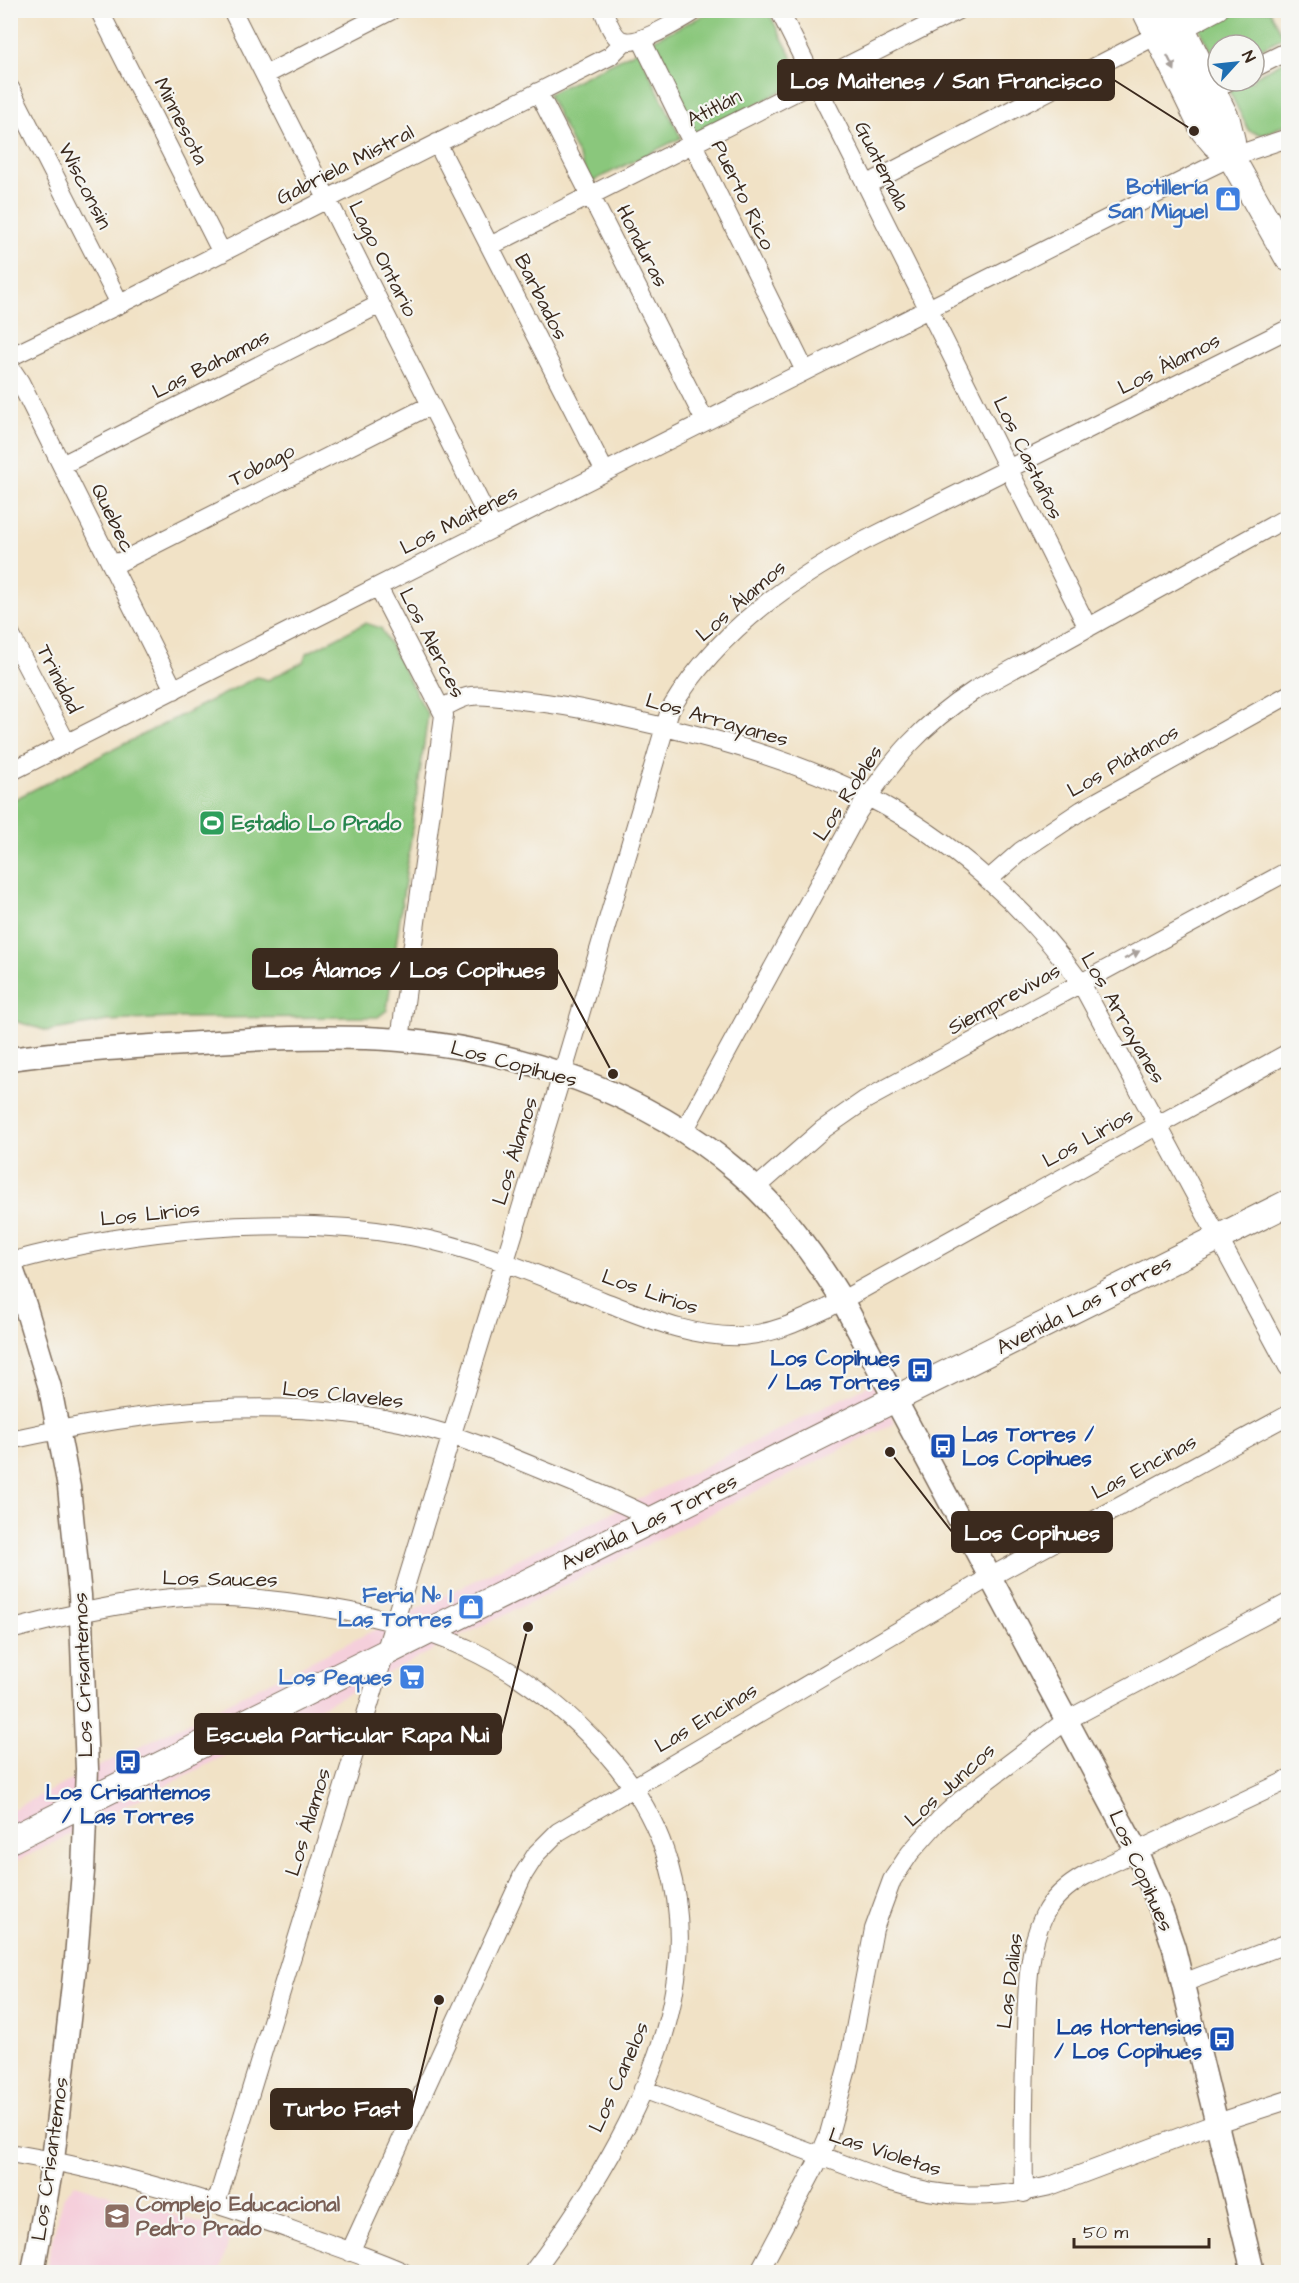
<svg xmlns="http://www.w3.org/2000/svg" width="1299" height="2283" viewBox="0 0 1299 2283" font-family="'Architects Daughter',sans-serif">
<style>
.built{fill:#f5cfdb}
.green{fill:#8ac77c;stroke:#62784d;stroke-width:1.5}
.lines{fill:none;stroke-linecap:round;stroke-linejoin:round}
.minor-casing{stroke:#7b6a59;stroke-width:20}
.tertiary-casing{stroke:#7b6a59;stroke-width:25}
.secondary-casing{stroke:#7b6a59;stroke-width:28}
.minor{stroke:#fff;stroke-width:18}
.tertiary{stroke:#fff;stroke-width:22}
.secondary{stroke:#fff;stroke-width:26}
.oneway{fill:#a79f9a}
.labels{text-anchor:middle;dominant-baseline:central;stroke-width:4.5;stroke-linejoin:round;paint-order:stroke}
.street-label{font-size:21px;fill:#3b2a1e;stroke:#f6f6f2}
.shop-label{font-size:21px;font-weight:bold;fill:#366cbe;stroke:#f6f6f2;text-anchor:end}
.leisure-label{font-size:21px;font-weight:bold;fill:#27864d;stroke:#f6f6f2;text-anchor:start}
.transit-label{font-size:21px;font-weight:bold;fill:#164399;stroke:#f6f6f2;text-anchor:end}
.education-label{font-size:21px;font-weight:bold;fill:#785e54;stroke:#f6f6f2;text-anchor:start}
.leader{fill:none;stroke:#3b2a1e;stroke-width:2}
.callout-dot{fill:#3b2a1e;stroke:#f6f6f2;stroke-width:2}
.callout{fill:#3b2a1e;stroke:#3b2a1e;stroke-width:2}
.callout-label{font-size:22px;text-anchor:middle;font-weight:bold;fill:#fff}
</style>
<rect width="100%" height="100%" fill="#f6f6f2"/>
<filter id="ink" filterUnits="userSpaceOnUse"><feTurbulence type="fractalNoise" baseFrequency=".0167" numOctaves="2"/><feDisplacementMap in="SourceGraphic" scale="12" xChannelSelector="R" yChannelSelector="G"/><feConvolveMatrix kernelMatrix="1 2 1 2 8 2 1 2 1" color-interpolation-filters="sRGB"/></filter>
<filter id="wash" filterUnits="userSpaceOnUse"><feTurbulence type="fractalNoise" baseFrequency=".008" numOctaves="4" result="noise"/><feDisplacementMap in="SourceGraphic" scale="24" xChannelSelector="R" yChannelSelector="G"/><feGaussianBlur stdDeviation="1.35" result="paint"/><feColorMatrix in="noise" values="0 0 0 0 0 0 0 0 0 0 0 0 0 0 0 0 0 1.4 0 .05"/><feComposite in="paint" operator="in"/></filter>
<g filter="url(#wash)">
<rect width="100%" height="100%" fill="#f1e2c6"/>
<path class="built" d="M873,1383L895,1423L437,1648L11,1864V1810Z
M75,2184L231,2233L220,2272H45L62,2199Z"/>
<path class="green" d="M713,11H768L803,79L697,137L648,42Z
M1222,11H1270L1284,37L1254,52V45H1218V64L1197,23Z
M638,50L681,138L591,182L548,94Z
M1288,59V123L1264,135L1249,131L1229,91L1247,81H1254V77Z
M365,623L381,628L428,715L387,1010L378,1017L176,1018L107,1021L48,1031L11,1020V801L257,677L268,680L303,662L307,653Z"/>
</g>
<g filter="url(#ink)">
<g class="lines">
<defs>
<path id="minor" d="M99,10L222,253
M232,10L493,528
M603,10C607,19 611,33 619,39C635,50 681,19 697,10
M779,10L1088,628
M1183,29L1219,10
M641,39L805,371
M1254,68L1288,51
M265,75L392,10
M10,88L120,304
M1213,89L1229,81
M538,92L705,421
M437,143L605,472
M866,185L1157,35
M490,246L958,10
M10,357L120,304L610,56L625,41
M10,367L20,382L174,690
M62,465L380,304
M112,566L431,405
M378,587L444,715L400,1040
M10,634L67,744
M442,708C451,704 461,697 471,696C487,694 505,698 521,700C548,703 574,707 601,713C692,732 785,755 868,797C953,840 1026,907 1081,983L1288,1367
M10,772L1204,170L1231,157L1288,138
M988,880L1021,851L1082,810L1288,695
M684,1131L858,812C893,759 921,725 975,690L1288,517
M756,1188L822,1130L865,1100L1288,871
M10,1262C133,1228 284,1214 410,1236C477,1248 540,1276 603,1301C648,1318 692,1338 742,1336C773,1334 800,1321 828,1308L1288,1053
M10,1440C142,1411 284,1393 417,1426C460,1436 501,1453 542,1470C580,1485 618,1501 654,1519
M10,1630C64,1616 117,1603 172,1598C215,1594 258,1598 300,1604C425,1620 519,1657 606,1753C666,1820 690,1901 674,1991C658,2088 592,2194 533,2272
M1183,1983L1288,1943
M643,2089L888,2181C945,2199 992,2200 1050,2186L1217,2123L1288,2100
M10,2153C114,2171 215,2201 313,2238C343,2249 374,2259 403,2272
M1024,2193C1023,2139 1024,2086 1026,2032C1027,1995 1027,1950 1044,1915C1053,1897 1068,1885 1086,1875L1288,1780
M216,2204L562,1075L670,710C715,634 789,580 866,540L1288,329
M350,2252L523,1875L537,1853L558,1832L990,1577L1288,1415
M759,2272L816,2165L829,2134L849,2061L874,1929L892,1880L910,1853L940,1819L961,1800L1067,1720L1288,1603"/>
<path id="tertiary" d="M10,1059C74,1050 137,1047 200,1043C266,1038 334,1035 400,1040C519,1050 645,1092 737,1171C779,1207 813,1253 842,1300L1136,1850L1162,1913L1174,1948L1253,2272
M10,1263L25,1305L50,1388L69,1487L80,1595L87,1769L83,1871L76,1958L53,2160L33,2272"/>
<path id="secondary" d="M1145,10L1204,131L1215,144L1231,157L1288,258
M1173,10L1227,120L1232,141L1231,157
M10,1840L1288,1203"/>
</defs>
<use href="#minor" class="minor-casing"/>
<use href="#tertiary" class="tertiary-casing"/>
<use href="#secondary" class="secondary-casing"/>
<use href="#minor" class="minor"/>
<use href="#tertiary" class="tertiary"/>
<use href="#secondary" class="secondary"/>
</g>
<defs><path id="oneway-solid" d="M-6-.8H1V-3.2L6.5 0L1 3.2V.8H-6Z" transform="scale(1.5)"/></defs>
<g class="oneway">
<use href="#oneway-solid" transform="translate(1171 63) rotate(64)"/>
<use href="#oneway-solid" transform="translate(1132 955) rotate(-28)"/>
</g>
</g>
<defs>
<symbol id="shop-square" viewBox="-11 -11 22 22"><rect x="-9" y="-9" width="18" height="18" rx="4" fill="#3f7fe0" stroke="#f6f6f2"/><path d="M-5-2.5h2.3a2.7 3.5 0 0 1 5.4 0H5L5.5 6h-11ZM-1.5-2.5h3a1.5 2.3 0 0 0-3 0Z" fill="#fff"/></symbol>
<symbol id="stadium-square" viewBox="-11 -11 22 22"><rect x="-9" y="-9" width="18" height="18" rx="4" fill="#2e9e5b" stroke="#f6f6f2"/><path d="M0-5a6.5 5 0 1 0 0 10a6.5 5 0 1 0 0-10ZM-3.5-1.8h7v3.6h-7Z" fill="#fff"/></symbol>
<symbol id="bus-square" viewBox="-11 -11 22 22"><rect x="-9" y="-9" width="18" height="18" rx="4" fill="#1a4fb4" stroke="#f6f6f2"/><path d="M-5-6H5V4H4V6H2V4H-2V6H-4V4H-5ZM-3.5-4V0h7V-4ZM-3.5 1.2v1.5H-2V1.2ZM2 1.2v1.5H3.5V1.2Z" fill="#fff"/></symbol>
<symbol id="supermarket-square" viewBox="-11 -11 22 22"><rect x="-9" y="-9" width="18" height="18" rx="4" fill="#3f7fe0" stroke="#f6f6f2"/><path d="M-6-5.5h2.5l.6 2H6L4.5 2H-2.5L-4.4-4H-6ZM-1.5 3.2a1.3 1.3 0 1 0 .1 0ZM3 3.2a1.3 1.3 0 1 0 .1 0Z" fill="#fff"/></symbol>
<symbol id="school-square" viewBox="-11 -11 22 22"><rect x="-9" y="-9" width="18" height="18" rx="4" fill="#8d6e63" stroke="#f6f6f2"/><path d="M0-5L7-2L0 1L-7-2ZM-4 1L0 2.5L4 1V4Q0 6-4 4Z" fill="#fff"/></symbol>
</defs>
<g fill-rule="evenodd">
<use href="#shop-square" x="1213" y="184" width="30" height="30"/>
<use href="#stadium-square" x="197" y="808" width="30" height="30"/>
<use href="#bus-square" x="905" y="1355" width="30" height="30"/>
<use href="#bus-square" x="928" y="1431" width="30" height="30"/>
<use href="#shop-square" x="456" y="1592" width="30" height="30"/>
<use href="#supermarket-square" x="397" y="1662" width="30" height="30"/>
<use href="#bus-square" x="113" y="1747" width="30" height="30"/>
<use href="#bus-square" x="1207" y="2024" width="30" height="30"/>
<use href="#school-square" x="102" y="2201" width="30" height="30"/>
</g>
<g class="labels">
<g class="street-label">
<text transform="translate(714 108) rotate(-27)">Atitlán</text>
<text transform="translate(181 121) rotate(63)">Minnesota</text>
<text transform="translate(345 165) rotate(-27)">Gabriela Mistral</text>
<text transform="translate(882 166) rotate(63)">Guatemala</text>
<text transform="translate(85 186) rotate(63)">Wisconsin</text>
<text transform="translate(743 195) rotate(64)">Puerto Rico</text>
<text transform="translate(642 246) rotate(63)">Honduras</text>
<text transform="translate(383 259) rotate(63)">Lago Ontario</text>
<text transform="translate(541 297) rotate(63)">Barbados</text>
<text transform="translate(211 364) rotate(-27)">Las Bahamas</text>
<text transform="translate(1169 364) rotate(-27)">Los Álamos</text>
<text transform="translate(1028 458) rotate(64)">Los Castaños</text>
<text transform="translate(262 465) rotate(-27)">Tobago</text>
<text transform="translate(113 518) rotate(64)">Quebec</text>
<text transform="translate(459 520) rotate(-27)">Los Maitenes</text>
<text transform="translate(741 601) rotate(-41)">Los Álamos</text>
<text transform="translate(432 643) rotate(63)">Los Alerces</text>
<text transform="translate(59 679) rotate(63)">Trinidad</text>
<text transform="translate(717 720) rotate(16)">Los Arrayanes</text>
<text transform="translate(1123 761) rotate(-30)">Los Plátanos</text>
<text transform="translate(848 793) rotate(-57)">Los Robles</text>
<text transform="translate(1004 999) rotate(-29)">Siemprevivas</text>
<text transform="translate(1123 1018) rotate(60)">Los Arrayanes</text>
<text transform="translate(514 1064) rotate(15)">Los Copihues</text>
<text transform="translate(1088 1138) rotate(-29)">Los Lirios</text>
<text transform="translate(515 1151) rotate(-73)">Los Álamos</text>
<text transform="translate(150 1214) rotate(-6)">Los Lirios</text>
<text transform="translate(650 1292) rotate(19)">Los Lirios</text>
<text transform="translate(1084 1305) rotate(-27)">Avenida Las Torres</text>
<text transform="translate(343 1395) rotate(6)">Los Claveles</text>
<text transform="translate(1144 1467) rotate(-28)">Las Encinas</text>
<text transform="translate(649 1522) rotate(-26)">Avenida Las Torres</text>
<text transform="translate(220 1579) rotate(1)">Los Sauces</text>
<text transform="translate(83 1675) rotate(-92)">Los Crisantemos</text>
<text transform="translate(706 1718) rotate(-31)">Las Encinas</text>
<text transform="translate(950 1785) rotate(-42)">Los Juncos</text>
<text transform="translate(308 1822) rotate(-73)">Los Álamos</text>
<text transform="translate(1141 1871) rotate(66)">Los Copihues</text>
<text transform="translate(1010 1981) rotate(-83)">Las Dalias</text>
<text transform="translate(619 2077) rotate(-66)">Los Canelos</text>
<text transform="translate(885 2152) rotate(18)">Las Violetas</text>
<text transform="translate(50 2159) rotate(-82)">Los Crisantemos</text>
</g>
<g class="shop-label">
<text x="1208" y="187">Botillería<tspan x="1208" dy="24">San Miguel</tspan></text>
<text x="452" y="1595">Feria Nº 1<tspan x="452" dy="24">Las Torres</tspan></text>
<text x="392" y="1677">Los Peques</text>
</g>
<g class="leisure-label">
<text x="232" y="823">Estadio Lo Prado</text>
</g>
<g class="transit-label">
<text x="900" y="1358">Los Copihues<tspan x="900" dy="24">/ Las Torres</tspan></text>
<text x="962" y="1434" text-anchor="start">Las Torres /<tspan x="962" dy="24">Los Copihues</tspan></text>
<text x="128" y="1792" text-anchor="middle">Los Crisantemos<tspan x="128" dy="24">/ Las Torres</tspan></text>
<text x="1202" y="2027">Las Hortensias<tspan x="1202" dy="24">/ Los Copihues</tspan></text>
</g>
<g class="education-label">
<text x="136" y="2204">Complejo Educacional<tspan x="136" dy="24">Pedro Prado</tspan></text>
</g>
</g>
<path class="leader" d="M1194 131L1114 80M613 1074L557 969M890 1452L952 1532M528 1627L501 1734M439 2000L412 2109"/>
<g class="callout-dot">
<circle cx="1194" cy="131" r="6"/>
<circle cx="613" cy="1074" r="6"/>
<circle cx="890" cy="1452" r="6"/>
<circle cx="528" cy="1627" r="6"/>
<circle cx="439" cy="2000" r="6"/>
</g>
<g class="callout">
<rect x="778" y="60" width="336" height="40" rx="6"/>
<rect x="253" y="949" width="304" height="40" rx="6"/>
<rect x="952" y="1512" width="160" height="40" rx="6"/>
<rect x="195" y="1714" width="306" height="40" rx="6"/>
<rect x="271" y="2089" width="141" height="40" rx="6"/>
</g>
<g class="callout-label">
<text x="946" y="88">Los Maitenes / San Francisco</text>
<text x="405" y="977">Los Álamos / Los Copihues</text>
<text x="1032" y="1540">Los Copihues</text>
<text x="348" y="1742">Escuela Particular Rapa Nui</text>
<text x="342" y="2116">Turbo Fast</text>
</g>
<rect width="1299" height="2283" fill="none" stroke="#f6f6f2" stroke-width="36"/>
<g transform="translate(1236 63) rotate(63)"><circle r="28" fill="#f6f6f2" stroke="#aba49d" stroke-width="1.5"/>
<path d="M0-4.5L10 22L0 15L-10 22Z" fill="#1f6fb2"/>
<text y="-9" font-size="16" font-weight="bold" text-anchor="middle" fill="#3b2a1e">N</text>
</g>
<path d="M1074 2238v9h135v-9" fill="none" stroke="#3b2a1e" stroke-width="3"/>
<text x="1083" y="2238" font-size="18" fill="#3b2a1e" stroke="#f6f6f2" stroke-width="4.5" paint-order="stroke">50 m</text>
</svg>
